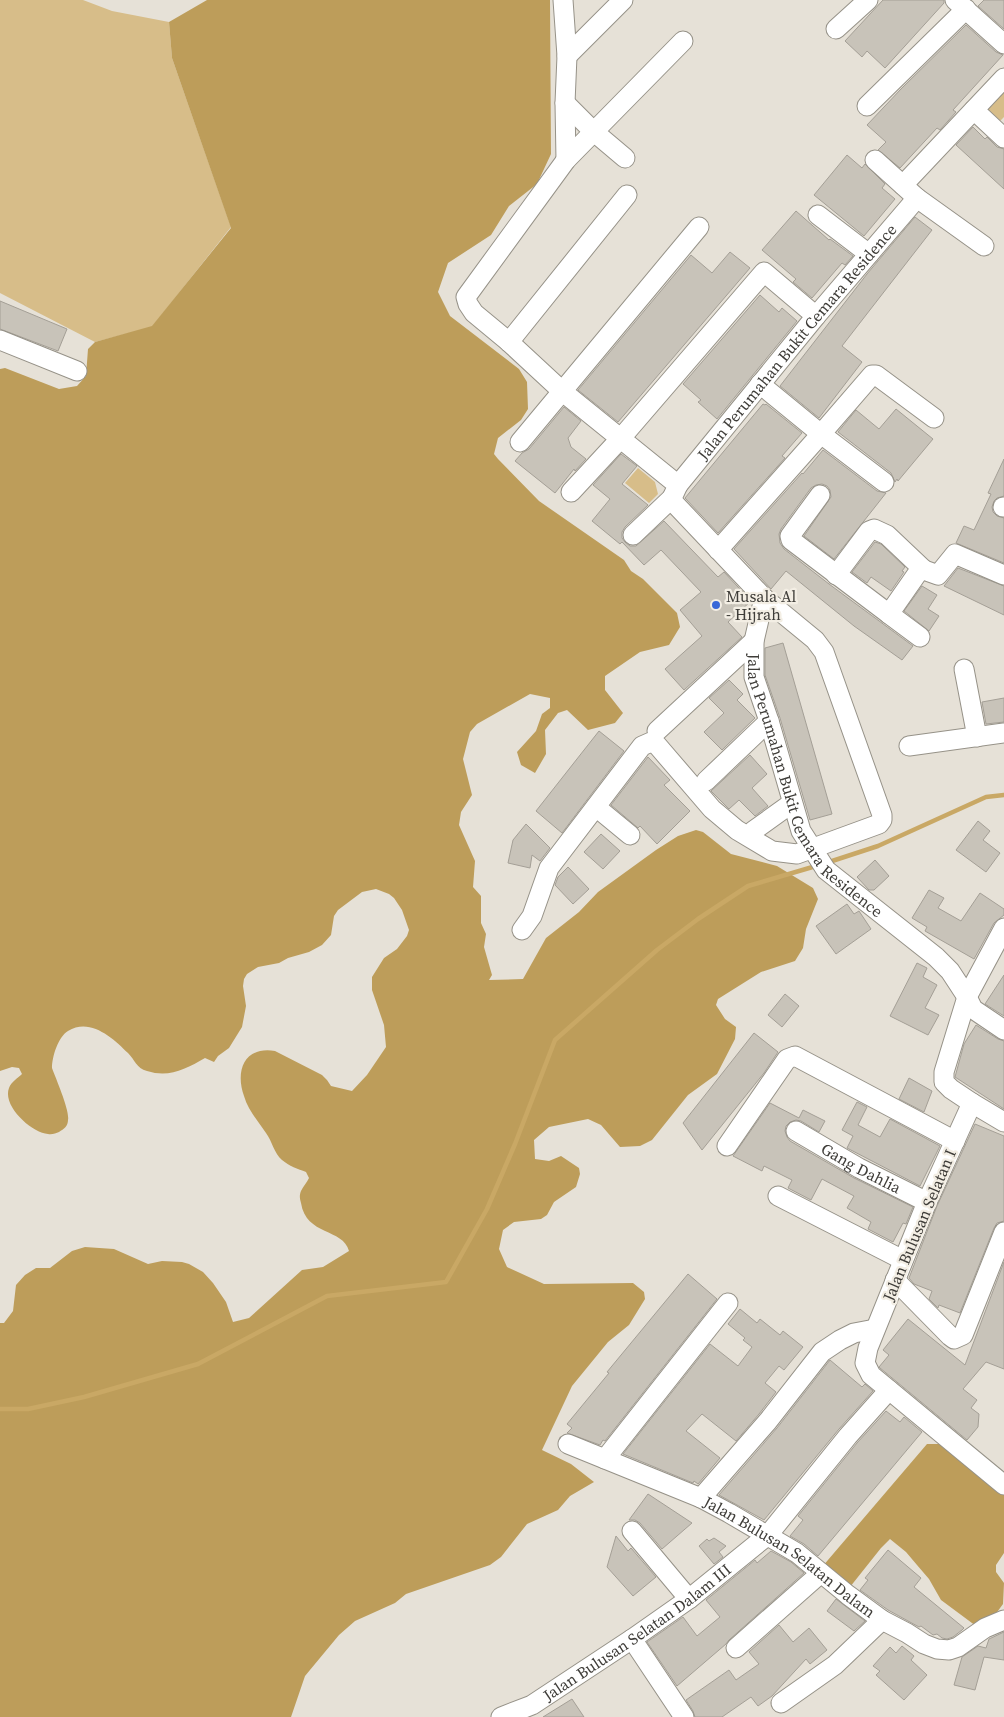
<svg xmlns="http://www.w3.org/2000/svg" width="1004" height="1717" viewBox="0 0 1004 1717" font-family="'Source Serif 4',serif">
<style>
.green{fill:#d7bd89}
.forest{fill:#bd9d5a}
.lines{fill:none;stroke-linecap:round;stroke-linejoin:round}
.stream{stroke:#c9a865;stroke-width:4.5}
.building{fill:#c8c3b9;stroke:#a49f96}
.minor-casing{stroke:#969288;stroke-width:21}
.minor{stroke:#fff;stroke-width:19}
.poi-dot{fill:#3968d8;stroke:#f3eee4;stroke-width:2}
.labels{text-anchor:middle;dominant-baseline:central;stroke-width:4.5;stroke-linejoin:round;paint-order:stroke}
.street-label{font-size:16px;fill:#3f3d39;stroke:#f3eee4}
.poi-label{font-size:16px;fill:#3f3d39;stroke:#f3eee4;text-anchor:start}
</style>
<rect width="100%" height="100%" fill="#e6e1d7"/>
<path class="green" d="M0,0H83L112,11L169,22L172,58L231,227L152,327L95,342L0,293Z
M1004,82V117L995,126L978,109Z
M638,468L655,482L658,494L649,503L625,483Z"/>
<path class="forest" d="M207,0H550L551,154L537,184L509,206L491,235L448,263L438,292L450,316L519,369L527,382L528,409L521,420L498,438L494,454L498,459L539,501L624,560L631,571L643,579L677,613L680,627L669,645L640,652L605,676V690L623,713L615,723L588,730L567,710L558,713L545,730L546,754L535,773L521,765L517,752L536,731L542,714L550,708V698L530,694L477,724L470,732L463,759L472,795L461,812L459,825L475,861L473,887L481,896V923L486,934L484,947L492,975L489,980L523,979L546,938L579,912L598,892L656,850L678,836L696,830L703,832L731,854L777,866L813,888L818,899L806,929L803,948L795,961L761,972L718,999L716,1005L725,1019L736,1027L735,1039L717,1074L688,1095L652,1140L640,1146L620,1147L601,1125L588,1119L549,1127L534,1140L535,1159L549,1161L561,1156L579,1168L580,1174L576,1187L554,1202L547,1215L541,1219L514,1222L503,1230L499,1249L507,1267L544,1284L633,1283L644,1292L645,1299L629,1325L608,1342L572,1386L542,1450L571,1464L594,1482L570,1496L558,1510L527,1524L501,1557L490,1565L406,1594L395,1603L355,1621L339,1635L305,1676L291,1717H0V1323H4L13,1311L16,1285L25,1275L36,1268H50L72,1251L85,1247L114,1249L148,1264L162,1261L182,1262L189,1264L203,1272L213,1283L226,1302L233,1322L249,1318L302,1270L323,1267L349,1251C343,1228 306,1236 301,1203C300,1199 299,1196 301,1191C303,1187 307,1182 309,1178L306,1172C298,1169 289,1166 282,1160C274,1153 272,1141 266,1133C258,1121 248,1110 244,1096C235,1071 244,1046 275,1051L322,1075L327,1080L331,1086L352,1091L367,1075L386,1047L384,1025L372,990V977L384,958L397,949L407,936L409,930L402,910L394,898L389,894L376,889L362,892L338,910L334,916L331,935L322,945L309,952L288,958L279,963L258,967L247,974L244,979L243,986L246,1006L242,1027L229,1048L218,1056L214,1062L205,1058C186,1069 169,1078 147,1071C136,1068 135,1060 128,1053C113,1038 90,1017 68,1031C58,1037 52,1057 52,1068C56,1079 70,1111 68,1120C68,1126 64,1129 59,1132C56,1133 52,1135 48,1134C32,1133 2,1106 9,1088C11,1082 18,1078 22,1074L19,1068L12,1067L0,1071V369L5,368L59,389L77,386L86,376L88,349L95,342L152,326L231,228L172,58L169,22Z
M927,1444H940L1004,1492V1553L996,1565V1572L1004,1583L1003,1604L992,1619L976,1626L941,1600L929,1579L917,1565L906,1552L890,1539L881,1548L850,1587L822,1567Z"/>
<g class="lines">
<path class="stream" d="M826,863L878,846L986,797L1004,795
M0,1409H28L84,1397L198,1364L327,1296L446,1282L487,1209L515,1144L555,1040L657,950L698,919L748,886L816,866"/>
</g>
<path class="building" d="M883,0H944V3L885,68L867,51L862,57L845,41Z
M984,0H1004V29L978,6Z
M966,25L996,52L1003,55L953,110L956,112L940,130L937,128L900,168L878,150L886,142L867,125L901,89Z
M973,127L985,139L987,137L997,147L1004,149V189L956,145Z
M847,155L862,168L865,164L885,184L882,188L895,199L864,236L814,195Z
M796,211L829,240L830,239L853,256L845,265L842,263L812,298L793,282L796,279L762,250Z
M915,217L932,230L842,346L862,362L819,418L780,386L867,274Z
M730,252L750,268L618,422L578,390L691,255L712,273Z
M760,295L779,312L782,308L797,321L717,419L698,402L701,400L683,384Z
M0,301L67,329L58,351L0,329Z
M763,404L765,405L766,404L802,433L782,456L785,458L718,533L685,498Z
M564,407L581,421L568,438L571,447L586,459L575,471L574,469L555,493L515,461L522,453L529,449Z
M896,409L933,439L898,481L897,479L895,482L891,473L838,432L856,410L879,429Z
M823,450L877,491L886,493L834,559L804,536L831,497L830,490L827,486L822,484L816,485L811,488L781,529L779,534L780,543L784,549L829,584L913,646L902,660L854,626L786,571L771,589L734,549L802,473L803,474Z
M621,454L637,466L622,484L648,505L625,527L622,532V538L625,542L630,546H636L664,521L718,577L724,572L751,601L728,622L742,637L684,690L665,669L702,636L680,610L701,592L661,550L644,565L622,542L620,544L592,521L610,499L593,485Z
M1004,459V496L997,498L994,501L992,507L993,512L997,516L1004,518V563L956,543L964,526L974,530L991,494L988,493Z
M875,542L881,544L905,567L902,571L904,572L891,591L871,577L867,583L852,572Z
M958,568L1004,586V615L944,586Z
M922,586L937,595L928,609L939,616L929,631L904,611Z
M783,643L832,814L810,820L780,718L765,675V648Z
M729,680L743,694L737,700L755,718L722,750L704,732L724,713L709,698Z
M1004,698V722L986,724L982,702Z
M599,731L624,751L562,833L536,811Z
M750,755L767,774L752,788L768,806L755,816L739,800L729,809L711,791Z
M648,757L670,780L664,785L690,811L657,844L640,826L638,828L611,805Z
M978,821L990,831L983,840L1000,853L986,872L956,850Z
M526,824L550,848L540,861L532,855L530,868L508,863L513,840Z
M601,834L620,851L603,869L584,852Z
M875,860L889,876L874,890H869L857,877Z
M568,867L589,889L573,904L555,885L558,877Z
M929,890L944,898L938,908L961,921L980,893L1004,909V915L994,923L974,959L925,931L927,927L912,918Z
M847,904L854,914L859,911L871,929L836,954L816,926Z
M917,963L927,968L923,977L937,985L925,1008L939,1015L928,1035L890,1016Z
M1004,975V1016L985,1004Z
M785,994L799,1006L782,1027L768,1015Z
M976,1025L998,1039L1004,1041V1109L955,1077L964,1044Z
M754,1033L778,1052L764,1073L702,1150L683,1123Z
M909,1078L932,1091L924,1112L899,1099Z
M857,1102L867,1107L858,1125L880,1137L890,1119L940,1146L920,1186L847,1148L853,1136L842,1130Z
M770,1103L799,1118L803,1110L825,1121L819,1132L801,1121L796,1120L790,1122L786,1126L785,1131L787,1137L790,1141L854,1178L913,1207L906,1224L903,1223L893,1242L868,1229L871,1222L847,1208L854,1196L822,1179L811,1200L788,1188L792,1180L764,1166L762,1171L733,1156Z
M975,1124L1004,1136V1221L997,1223L994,1228L960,1313L939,1305L938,1308L929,1299L932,1291L914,1284L909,1278L937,1206Z
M1004,1262V1369L986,1362L963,1389L977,1400L971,1408L979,1414L978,1427L967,1440L880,1368L879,1367L889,1355L883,1350L908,1319L965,1365Z
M688,1274L717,1299L605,1441L603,1440L600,1445L567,1433L572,1428L567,1424L609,1373L607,1372Z
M740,1309L757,1323L760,1319L780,1335L783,1331L803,1347L784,1370L779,1366L765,1383L776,1392L759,1414L736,1441L702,1414L686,1431L720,1458L698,1484L694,1481L693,1483L623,1454L710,1344L738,1366L752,1347L743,1340L745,1338L728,1324Z
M830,1360L862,1387L865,1384L873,1391L839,1429L764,1520L719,1495L777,1428Z
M886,1411L900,1422L904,1417L922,1432L818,1556L804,1544L790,1536L803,1520L798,1516L857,1443Z
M648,1494L692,1523L662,1549L640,1523L635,1520H629Z
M616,1536L628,1551L631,1548L656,1577L633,1596L607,1567Z
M714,1538L726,1546L719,1552L723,1557L714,1564L699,1546L707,1539L709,1541Z
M888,1550L921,1578L914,1587L964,1628L962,1630L953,1637L947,1639L942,1638L937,1634L933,1635L921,1626L919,1627L888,1610L860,1590L868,1580L865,1578Z
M771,1551L791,1562L804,1573L729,1640L726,1644L677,1686L647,1642L683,1617L697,1636L720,1617L706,1600L755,1560L757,1563Z
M836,1599L865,1621L854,1631L827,1611Z
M779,1625L793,1642L809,1628L827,1650L810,1664L806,1659L772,1696L758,1706L751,1697L722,1717H695L693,1711L686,1700L729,1670L736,1680L759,1664L749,1652Z
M1004,1632V1660L984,1657L975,1690L954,1685L962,1657L978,1646L986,1648L989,1639Z
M902,1646L914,1656L911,1660L927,1675L904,1700L876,1675L880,1671L873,1666L890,1647L896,1653Z
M572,1699L584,1717H543Z"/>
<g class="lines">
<defs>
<g id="minor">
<path d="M563,0L567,56L565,103L566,160"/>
<path d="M955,0L1004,44"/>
<path d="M836,29L868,0"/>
<path id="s1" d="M683,41L566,160L466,297L468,304L474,313L509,342L563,392L678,485L672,498L675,504L764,598L754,641V677L769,721L801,831L826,870L936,957L950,971L967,997L973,1009L1004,1030"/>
<path d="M567,56L623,0"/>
<path d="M565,103L593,131L625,158"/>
<path d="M867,106L966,9"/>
<path d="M974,110L1004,138"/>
<path d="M875,160L917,198L984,246"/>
<path d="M903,185L1004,78"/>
<path d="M818,215L869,254"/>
<path d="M0,340L77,371"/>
<path d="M509,342L627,195"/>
<path d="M760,384L821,434L884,482"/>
<path d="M520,442L699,227"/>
<path id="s2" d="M678,485L816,316L917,198"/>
<path d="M571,492L621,438L764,272L816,316"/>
<path d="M820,495L790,536L791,540L889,614"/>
<path d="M1003,507H1004"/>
<path d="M633,535L672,498"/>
<path d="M718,550L821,434L872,375H876L934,418"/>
<path d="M836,575L869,531L874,529L887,535L924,570"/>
<path d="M920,637L889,614L919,571L924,570L938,575L955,554L1004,575"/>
<path d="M964,669L977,737"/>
<path d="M657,731L754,641"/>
<path d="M909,746L1004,733"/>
<path d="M706,781L769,721"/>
<path d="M596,807L630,835"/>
<path d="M753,831L792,803"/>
<path d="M1004,928L967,997L944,1072V1082L951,1089L972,1103L927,1202L868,1348L865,1363L871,1375L1004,1485"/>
<path d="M522,930L532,916L549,868L642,746L651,742L657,745L712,809L737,830L772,851L797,854L879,824L882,820V815L824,652L815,640L764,598"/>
<path d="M972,1103L1004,1122"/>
<path id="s3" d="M796,1131L859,1168L927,1202"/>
<path d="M727,1146L787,1059L795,1056L955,1141"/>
<path d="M778,1196L903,1260"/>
<path d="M895,1280L950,1336L954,1339L963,1335L1004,1232"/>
<path id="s4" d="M568,1444L701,1498L729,1513L797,1553L848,1595L882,1620L907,1633L924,1644L937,1649L949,1650L958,1647L985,1628L1004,1620"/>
<path d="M605,1459L728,1303"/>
<path d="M701,1498L768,1421L822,1352L840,1340L854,1333L875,1329"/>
<path d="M632,1531L689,1599"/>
<path d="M632,1639L684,1717"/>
<path d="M736,1648L821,1573"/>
<path d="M781,1703L835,1665L882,1620"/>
<path id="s5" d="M501,1717L532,1705L632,1639L689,1599L768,1535L848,1436L889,1390"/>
</g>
</defs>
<use href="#minor" class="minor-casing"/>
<use href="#minor" class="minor"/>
</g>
<circle class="poi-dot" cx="716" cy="605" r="5"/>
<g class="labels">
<g class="street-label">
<text stroke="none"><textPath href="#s2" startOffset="186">Jalan Perumahan Bukit Cemara Residence</textPath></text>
<text stroke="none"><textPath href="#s1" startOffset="979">Jalan Perumahan Bukit Cemara Residence</textPath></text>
<text stroke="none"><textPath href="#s3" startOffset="75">Gang Dahlia</textPath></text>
<text transform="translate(919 1225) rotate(-67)">Jalan Bulusan Selatan I</text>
<text stroke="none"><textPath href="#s4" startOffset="250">Jalan Bulusan Selatan Dalam</textPath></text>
<text stroke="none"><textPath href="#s5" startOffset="161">Jalan Bulusan Selatan Dalam III</textPath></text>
</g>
<g class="poi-label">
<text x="726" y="596">Musala Al<tspan x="726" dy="18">- Hijrah</tspan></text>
</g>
</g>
</svg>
